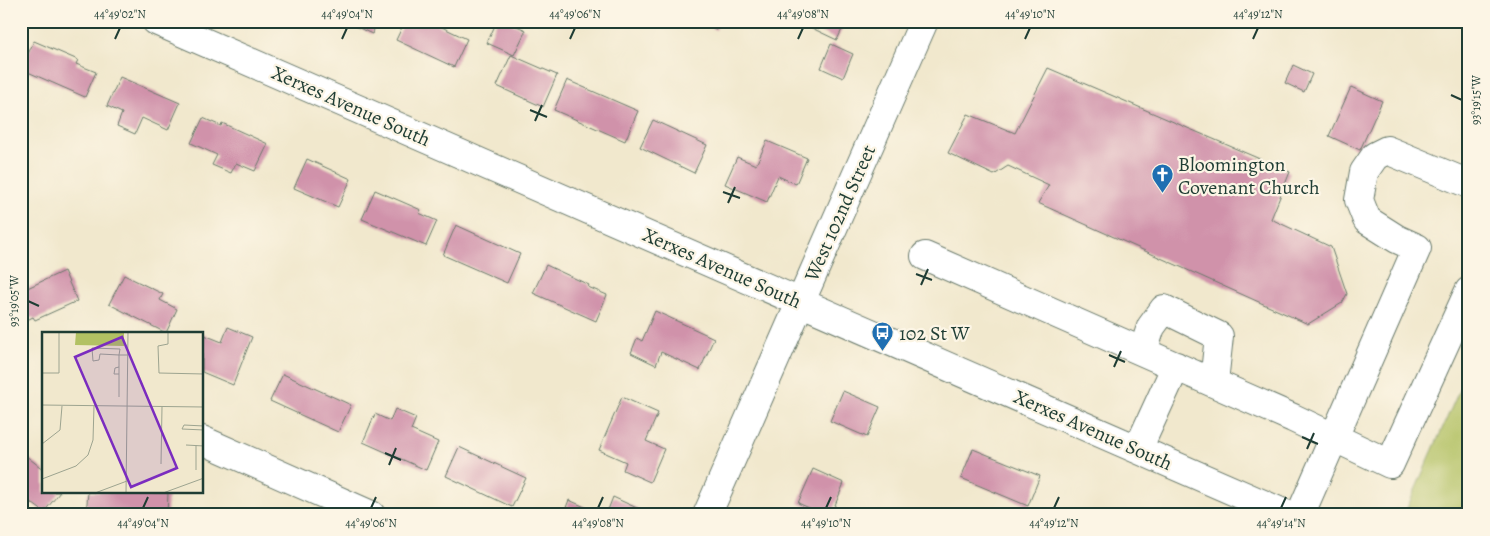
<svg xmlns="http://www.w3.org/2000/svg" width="1490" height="536" viewBox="0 0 1490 536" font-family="Alegreya,serif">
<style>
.green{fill:#b2c163;stroke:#687f4c}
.building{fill:#d092aa}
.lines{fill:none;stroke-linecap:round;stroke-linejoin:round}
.minor-casing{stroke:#68796a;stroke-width:30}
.minor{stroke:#fff;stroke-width:28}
.ticks{fill:none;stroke:#1f3d34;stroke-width:2}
.labels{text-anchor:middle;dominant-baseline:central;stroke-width:4.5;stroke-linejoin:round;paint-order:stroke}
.street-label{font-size:20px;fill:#1f3d34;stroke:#fcf5e5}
.poi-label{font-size:20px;fill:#1f3d34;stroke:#fcf5e5;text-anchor:start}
.inset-road{fill:none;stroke:#9da490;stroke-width:1}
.view{fill:#7b2cbf;fill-opacity:0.15;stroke:#7b2cbf;stroke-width:2.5}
.inset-edge{fill:none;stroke:#1f3d34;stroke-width:2.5}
.neatline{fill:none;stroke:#1f3d34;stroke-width:2}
.ticks-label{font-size:12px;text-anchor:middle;fill:#1f3d34}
</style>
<rect width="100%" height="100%" fill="#fcf5e5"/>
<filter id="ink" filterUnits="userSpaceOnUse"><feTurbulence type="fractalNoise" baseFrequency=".02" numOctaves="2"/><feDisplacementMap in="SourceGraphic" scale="10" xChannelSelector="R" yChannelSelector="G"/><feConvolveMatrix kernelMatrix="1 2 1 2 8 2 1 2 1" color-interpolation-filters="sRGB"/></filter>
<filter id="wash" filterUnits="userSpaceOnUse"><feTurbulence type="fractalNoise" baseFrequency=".0096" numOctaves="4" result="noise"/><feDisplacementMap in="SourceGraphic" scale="20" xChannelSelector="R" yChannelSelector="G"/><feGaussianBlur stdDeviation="1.12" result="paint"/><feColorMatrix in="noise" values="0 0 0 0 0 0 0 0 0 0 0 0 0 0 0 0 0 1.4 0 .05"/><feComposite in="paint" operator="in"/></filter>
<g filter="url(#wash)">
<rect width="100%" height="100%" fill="#f1e8cd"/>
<path class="green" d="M1469,368V515H1404Z"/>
<g id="blocks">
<path class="building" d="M344,21H378L372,34Z
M405,21H429L467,39L454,67L396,40Z
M497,21H505L526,30L514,55L487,43Z
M695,21H719L716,30Z
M797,21H846L837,40Z
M34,41L78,60L76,64L96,72L85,97L21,69Z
M831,44L853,54L843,78L821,68Z
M511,55L557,75L543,107L497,86Z
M1293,65L1312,74L1304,92L1285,83Z
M1048,68L1290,172L1271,219L1331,247L1347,294L1342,303L1308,324L1038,203L1049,185L1008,166L994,175L948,153L968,114L1015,133Z
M120,77L180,103L168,130L142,118L135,134L117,126L122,113L107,106Z
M567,80L638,111L625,141L554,110Z
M1351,87L1382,101L1360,150L1329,136Z
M203,118L221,126L222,123L268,144L255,171L236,163L231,173L212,165L217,155L191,143Z
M653,120L707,145L694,173L640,147Z
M767,141L807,158L796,184L778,176L767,202L725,184L737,157L756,165Z
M307,159L351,179L338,207L294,188Z
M375,190L421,210L419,213L437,221L426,246L362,219Z
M456,225L520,254L507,283L443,255Z
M546,265L589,285L588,287L607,295L596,321L533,293Z
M64,271L77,301L35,320L33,317L21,323V291Z
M124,275L163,294L160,300L177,309L166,333L109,304Z
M655,311L714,338L700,370L661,352L656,365L631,353L637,338L642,341Z
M228,327L252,337L233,385L202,372V334L222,342Z
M283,374L351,405L338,432L270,401Z
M843,391L880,407L867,437L830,421Z
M622,397L658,413L646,441L664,449L650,482L623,470L626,462L599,450Z
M395,409L416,418L411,430L438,442L426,470L363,442L375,414L390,421Z
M459,447L526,478L512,507L446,476Z
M973,449L1040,476L1028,506L961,478Z
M21,452L44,470V492H60L44,512L21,495Z
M813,469L844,483L831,515H825L798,503Z
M88,492L168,493L167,515H86Z
M613,497L639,509L636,515H606Z
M569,500L603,515H563Z"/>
</g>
</g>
<g filter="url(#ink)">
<use href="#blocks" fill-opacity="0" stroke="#68796a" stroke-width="1"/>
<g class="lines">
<defs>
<path id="minor" d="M156,21L1288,515
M925,256L1293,418L1390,464L1469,291
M1143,351L1151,327L1164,309L1219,336L1214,382
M202,440L371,515
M1138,449L1176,366
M707,515L924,21
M1300,515L1417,248L1397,239L1367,220L1359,200L1364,172L1375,156L1387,150L1469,184"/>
</defs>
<use href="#minor" class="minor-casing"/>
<use href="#minor" class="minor"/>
</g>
</g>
<path class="ticks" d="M115,39L120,28M342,39L347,28M570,39L575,28M798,39L803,28M1025,39L1030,28M1253,39L1258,28M1451,95L1462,100M530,110L547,117M535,121L542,105M723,192L740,198M728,203L735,187M916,274L932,280M921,285L928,269M28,301L39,306M1109,355L1125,362M1114,367L1121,351M1302,437L1318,444M1307,449L1314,433M385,453L401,460M389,465L396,448M143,508L148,497M371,508L376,497M598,508L603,497M826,508L831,497M1054,508L1059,497M1281,508L1286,497"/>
<defs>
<symbol id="church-pin" viewBox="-11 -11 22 30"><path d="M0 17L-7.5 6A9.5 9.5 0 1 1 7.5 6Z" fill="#1f6fb2" stroke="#fcf5e5"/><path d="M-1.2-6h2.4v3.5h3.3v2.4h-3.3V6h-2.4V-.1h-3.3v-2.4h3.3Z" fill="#fff"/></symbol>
<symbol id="bus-pin" viewBox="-11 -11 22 30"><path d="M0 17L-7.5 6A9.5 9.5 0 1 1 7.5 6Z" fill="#1f6fb2" stroke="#fcf5e5"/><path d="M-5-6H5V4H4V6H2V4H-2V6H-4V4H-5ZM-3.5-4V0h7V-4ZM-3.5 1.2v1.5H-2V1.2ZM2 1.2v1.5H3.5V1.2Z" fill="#fff"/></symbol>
</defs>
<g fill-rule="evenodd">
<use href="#church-pin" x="1150" y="162" width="25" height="34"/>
<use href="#bus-pin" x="870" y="320" width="25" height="34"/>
</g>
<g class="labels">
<g class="street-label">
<text transform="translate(351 106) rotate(24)">Xerxes Avenue South</text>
<text transform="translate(840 213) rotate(-66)">West 102nd Street</text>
<text transform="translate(722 268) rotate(24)">Xerxes Avenue South</text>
<text transform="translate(1093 430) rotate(24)">Xerxes Avenue South</text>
</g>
<g class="poi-label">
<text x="1178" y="164">Bloomington<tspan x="1178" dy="23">Covenant Church</tspan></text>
<text x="899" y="333">102 St W</text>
</g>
</g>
<g transform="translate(42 332)">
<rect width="161" height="161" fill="#f1e8cd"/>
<path d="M34,0H82V14L33,13Z" fill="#b2c163"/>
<path class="inset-road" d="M126,0V12L116,14L117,41L162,42M0,41H17V0M77,42H72L73,36L77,35M77,65V23L78,17L50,16L51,29L57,28L58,22L77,23H86M0,73L162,75M162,94L142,93L140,97L162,98M0,112L18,98L20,74M144,113L162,114M119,132L120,75M154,138V113M0,147L34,134L46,123L51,108L52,74M53,161L85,149M84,161L86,0M121,161L162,146"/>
<path class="view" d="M80,5L135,136L89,155L33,25Z"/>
<rect width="161" height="161" class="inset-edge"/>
</g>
<rect width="1490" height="536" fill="none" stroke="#fcf5e5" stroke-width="55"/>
<rect x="28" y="28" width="1434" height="480" class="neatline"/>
<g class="ticks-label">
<text x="120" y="18">44°49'02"N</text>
<text x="347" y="18">44°49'04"N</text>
<text x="575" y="18">44°49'06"N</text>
<text x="803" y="18">44°49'08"N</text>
<text x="1030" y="18">44°49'10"N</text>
<text x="1258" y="18">44°49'12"N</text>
<text transform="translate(1476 100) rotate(-90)" y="4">93°19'15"W</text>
<text transform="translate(14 301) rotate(-90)" y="4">93°19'05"W</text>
<text x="143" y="527">44°49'04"N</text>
<text x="371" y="527">44°49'06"N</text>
<text x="598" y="527">44°49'08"N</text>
<text x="826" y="527">44°49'10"N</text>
<text x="1054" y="527">44°49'12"N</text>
<text x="1281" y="527">44°49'14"N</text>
</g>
</svg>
